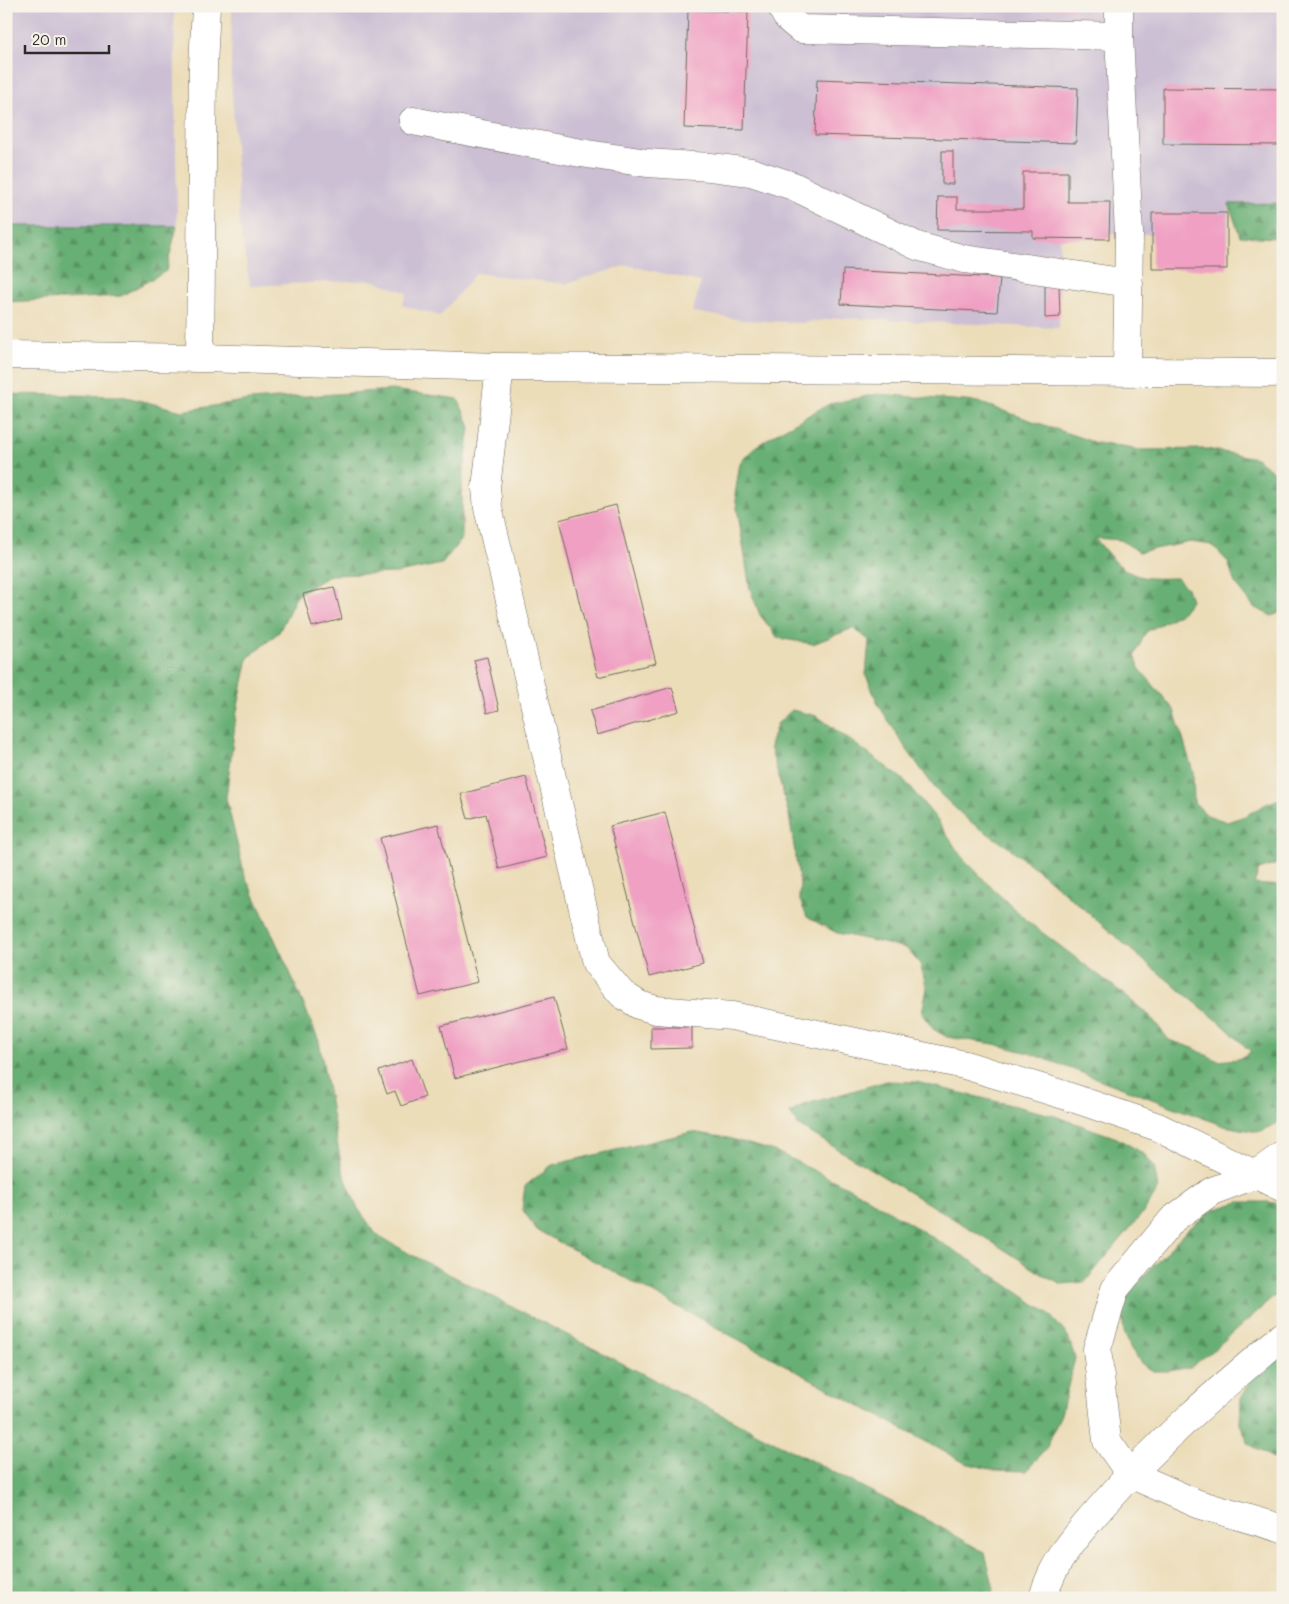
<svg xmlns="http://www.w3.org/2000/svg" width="1289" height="1604" viewBox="0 0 1289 1604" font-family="Mali,sans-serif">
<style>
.industrial{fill:#ccbfd4}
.forest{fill:url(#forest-firs);stroke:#4a6d50}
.building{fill:#f0a0c3}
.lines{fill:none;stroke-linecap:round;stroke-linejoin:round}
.minor-casing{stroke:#6f695d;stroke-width:29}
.minor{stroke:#fff;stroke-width:28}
</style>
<defs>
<pattern id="forest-firs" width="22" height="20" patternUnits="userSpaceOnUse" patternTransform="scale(1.25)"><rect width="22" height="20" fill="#68af75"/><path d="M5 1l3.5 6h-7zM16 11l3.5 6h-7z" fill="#568f60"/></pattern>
</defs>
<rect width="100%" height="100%" fill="#f7f3e8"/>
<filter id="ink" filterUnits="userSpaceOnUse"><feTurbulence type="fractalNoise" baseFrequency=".02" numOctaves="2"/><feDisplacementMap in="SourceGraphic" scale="10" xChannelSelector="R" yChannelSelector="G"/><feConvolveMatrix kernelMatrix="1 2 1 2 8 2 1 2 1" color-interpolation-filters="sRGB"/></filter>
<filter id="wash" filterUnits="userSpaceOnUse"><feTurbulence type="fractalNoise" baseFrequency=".0096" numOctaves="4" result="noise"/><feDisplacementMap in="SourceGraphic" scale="20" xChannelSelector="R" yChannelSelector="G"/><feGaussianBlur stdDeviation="1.12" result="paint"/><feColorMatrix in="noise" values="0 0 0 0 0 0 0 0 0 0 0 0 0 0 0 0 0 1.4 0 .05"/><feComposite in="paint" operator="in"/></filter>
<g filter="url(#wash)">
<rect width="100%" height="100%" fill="#ecddb9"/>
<path class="industrial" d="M6,6H174L177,226H6Z
M232,6H1283V203L1229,204L1227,269H1152V234L1110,233L1109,239H1060L1059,328L838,318L803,323L743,320L692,312L701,282L627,265L565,284L476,273L440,316L402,305L407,293L372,280L250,286L239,220L231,75Z"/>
<path class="forest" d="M1283,203V240L1278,238L1240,236L1229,204Z
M6,226H177L166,271L121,296L6,302Z
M392,390L458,399L470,427L462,485V538L442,564L398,573L330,575L297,595L279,632L248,658L236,716L226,798L245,876L289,970L319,1041L342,1169L357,1207L376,1234L410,1254L944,1529L985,1553L994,1589L991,1598H6V394L122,396L182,411L250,400Z
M877,394L978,402L1096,443L1140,450L1206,449L1256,458L1283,479V611L1272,616L1255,608L1235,583L1228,562L1212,545L1191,542L1139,552L1121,540L1095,538C1105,550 1117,567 1133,574C1146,580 1163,578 1177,578L1187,588L1191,600L1181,613L1146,632L1135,655L1139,668L1174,710L1193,772L1194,802L1207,815L1227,822L1245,816L1268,803L1283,798V862L1259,870L1254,884L1283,886V1119L1276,1124L1258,1132L1224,1126L1029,1053L994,1044L947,1037L933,1029L922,1013L927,988L920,964L906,948L837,933L807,917L799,898L800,884L789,815L770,746L777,724L792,710L817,716L904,780L935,817L961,856L993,889L1027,921L1117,989L1150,1016L1169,1040L1193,1048L1218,1061L1238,1059L1251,1052L1223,1025L1143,960L1044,875L1011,849L969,821L937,791L905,747L878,704L866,675L869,640L853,628L813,644L778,638L760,615L750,589L735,495L740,463L755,447L780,431L829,404Z
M887,1081L916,1082L1052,1115L1117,1138L1144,1154L1154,1166L1158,1189L1146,1209L1085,1282L1062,1284L1042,1274L997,1245L799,1126L790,1113L803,1105Z
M692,1132L728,1138L777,1152L861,1194L978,1265L1048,1313L1068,1336L1075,1358L1061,1414L1046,1449L1026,1471L994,1470L965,1463L537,1230L522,1209L525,1186L552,1165Z
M1239,1202H1267L1283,1204V1289L1212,1351L1191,1367L1169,1371H1153L1142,1364L1131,1349L1124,1332L1122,1313L1128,1293L1186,1231L1213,1210Z
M1283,1348V1464L1249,1444L1240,1424L1241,1399L1257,1369Z"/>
<g id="blocks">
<path class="building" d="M1034,6H1075V9L1034,8Z
M688,10L748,12L744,130L684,128Z
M817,79L1078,88L1076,143L815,135Z
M1163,88L1283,89V145L1163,144Z
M942,151H953V184H942Z
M1023,172H1068V202H1110L1109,239L1033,238V231L937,230L938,197H957V209H1023Z
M1152,213H1227V269H1152Z
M843,270L1000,278L997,312L841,304Z
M1045,284H1059L1060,317L1045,318Z
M616,505L656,663L598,677L559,520Z
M334,587L342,619L312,627L303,594Z
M487,657L499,710L487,713L474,660Z
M672,687L679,711L597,735L590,711Z
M526,777L547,857L499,869L486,814L468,819L461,794Z
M665,812L703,963L649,977L610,826Z
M438,824L478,982L420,996L380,838Z
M554,997L568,1049L455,1078L441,1026Z
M651,1027H692V1048L651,1049Z
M412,1059L425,1097L401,1106L395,1091L387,1094L379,1071Z"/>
</g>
</g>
<g filter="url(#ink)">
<use href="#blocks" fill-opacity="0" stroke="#6f695d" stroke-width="1"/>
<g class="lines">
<defs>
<path id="minor" d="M782,6C784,17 793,23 801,29L1119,36
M1119,6V36L1129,234L1127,371
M413,121L581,153L647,163L710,167L751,172L793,186L917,246L964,259L1129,283
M6,355L200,358L500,367L1283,373
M200,358L203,66L206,6
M500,367L486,488L488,508L596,963L622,994L639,1005L656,1010L732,1016L965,1065L1064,1095L1158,1127L1283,1188
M1283,1155L1255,1175L1212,1191L1173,1219L1115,1289L1097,1349L1107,1441L1130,1474L1198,1504L1283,1529
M1043,1598C1052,1562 1079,1532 1102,1506C1157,1443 1218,1390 1283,1336"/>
</defs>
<use href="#minor" class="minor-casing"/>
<use href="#minor" class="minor"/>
</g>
</g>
<rect width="1289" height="1604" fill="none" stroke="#f7f3e8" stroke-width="25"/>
<path d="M25 45v8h84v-8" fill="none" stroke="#2b2b2b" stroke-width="2.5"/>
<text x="32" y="45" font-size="15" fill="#2b2b2b" stroke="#f7f3e8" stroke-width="4" paint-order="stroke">20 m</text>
</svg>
